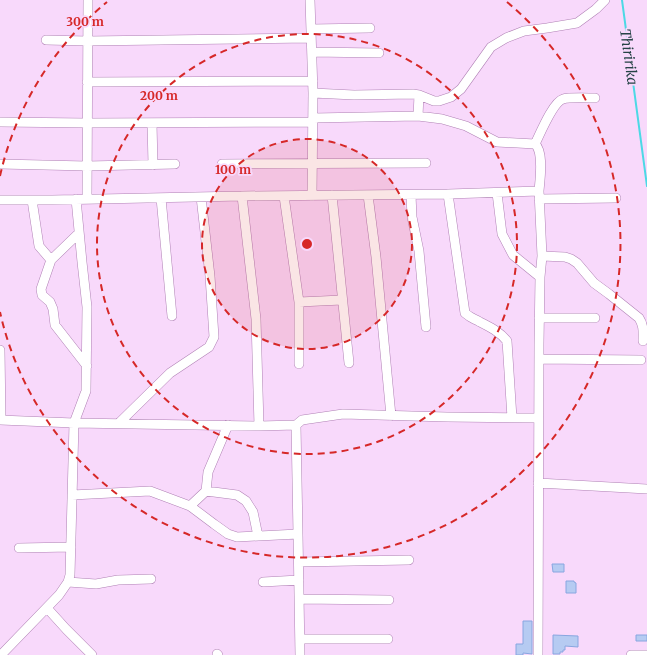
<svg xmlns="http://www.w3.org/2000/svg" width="647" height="655" viewBox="0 0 647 655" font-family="Merriweather,serif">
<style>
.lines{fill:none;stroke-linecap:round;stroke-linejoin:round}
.stream{stroke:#4cd9e5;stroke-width:2}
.building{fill:#b6cbf2;stroke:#88a6e0}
.minor-casing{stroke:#b081b5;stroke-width:10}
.minor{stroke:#fff;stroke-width:9}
.ring{fill:none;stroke:#d62828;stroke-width:2;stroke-dasharray:7 5}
.labels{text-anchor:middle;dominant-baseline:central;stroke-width:3.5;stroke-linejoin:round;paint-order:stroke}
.water-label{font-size:14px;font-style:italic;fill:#264346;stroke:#f8d9fb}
.centre{fill:#d62828;stroke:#f8d9fb;stroke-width:2}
.ring-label{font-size:12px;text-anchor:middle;font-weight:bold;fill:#d62828;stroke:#f8d9fb;stroke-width:3.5;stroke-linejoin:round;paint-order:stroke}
</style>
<rect width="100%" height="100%" fill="#f8d9fb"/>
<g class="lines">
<path class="stream" d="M622,0L647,186"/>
</g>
<path class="building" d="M552,564H564V572H553Z
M566,581H574V582L576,583V593H566Z
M523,621H532V654L523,653V655H516V644H523Z
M553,635L578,636V647L565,646V650H563V652H560V654H553Z
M636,635H647V641H636Z"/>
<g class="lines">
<defs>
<path id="minor" d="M310,0L313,93L354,95L413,94L419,95L434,101H439L451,97L461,89L491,47L506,38L524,31L547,28L577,23L596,9L605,0
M311,29L370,28
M46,40L87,41L311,38
M312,52L379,53
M87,82L313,81
M418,116L442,119L466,126L497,142L535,144C544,152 540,179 539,191
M313,118L418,116L419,95
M0,122L87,123L313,122
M152,123L153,165
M535,144C540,134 553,102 563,99C569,97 588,98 595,98
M0,164L87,166L175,164
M222,164L426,163
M497,193L502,234L513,255L540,277
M448,194L465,313C472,319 473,318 480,322C490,327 500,332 507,341L512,418
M332,195L349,363
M368,195L376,257L391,416
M411,195L412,217L419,251L426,327
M242,196L256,319L259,426
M284,196L299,302V364
M312,196L313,93
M161,198L172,316
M87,199L88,0
M539,199L616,198
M0,200H52L242,196L448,194L539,191L542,256L540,277L539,344L538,655
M32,200L39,246L51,260L79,233
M542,256L565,257L571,259L577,263L594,283L609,294L639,318C644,326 643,331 643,341
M51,260L41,289L42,295L50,302L53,309L55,325L87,366
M299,302L342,300
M539,318H595
M0,350L1,420
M539,359L641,360
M0,420L74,423L259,426L296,425L298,534L300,655
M119,423L170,373L209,347L214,337L210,276L201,197
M296,425L302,420L343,414L447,417L538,418
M538,483L647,489
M206,491L237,495L246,501L253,512L258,536
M72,495L150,491L190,506L214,524L228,534L237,537L298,534
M190,506L206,491L208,472L228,425
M19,548L71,547
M299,562L409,560
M68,582L96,584L118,580L151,579
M263,582L299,580
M299,599L389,600
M47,608L66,629L92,655
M300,639H388
M217,654L218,655
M1,655L59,595L68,582L70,575L74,423L86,391L87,307L82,262L76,199
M631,655H647"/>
</defs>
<use href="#minor" class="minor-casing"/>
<use href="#minor" class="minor"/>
</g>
<circle cx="307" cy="244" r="105" fill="#d62828" fill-opacity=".12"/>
<g class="ring">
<circle cx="307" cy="244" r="105"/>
<circle cx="307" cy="244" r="210"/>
<path d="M0 176A314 314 0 0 1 107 2M507 2A314 314 0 1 1 0 312"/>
</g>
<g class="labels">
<g class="water-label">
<text transform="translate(629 57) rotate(82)">Thiririka</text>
</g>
</g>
<circle cx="307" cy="244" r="6" class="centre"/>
<g class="ring-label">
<text x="85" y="26">300 m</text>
<text x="159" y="100">200 m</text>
<text x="233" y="174">100 m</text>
</g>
</svg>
